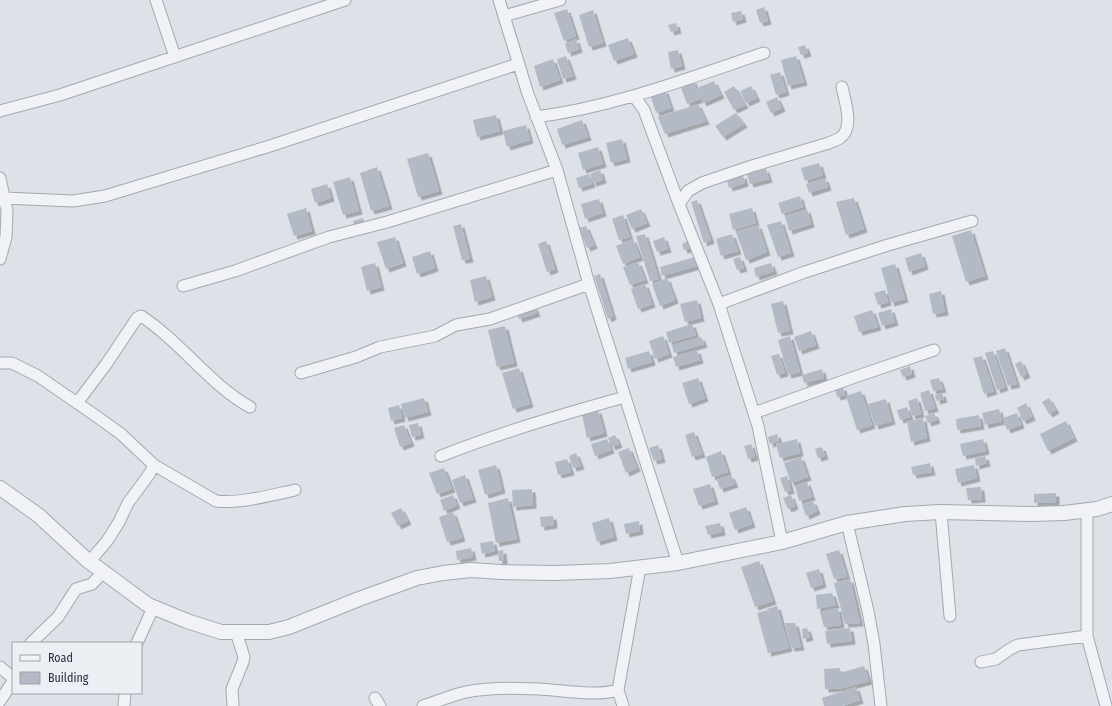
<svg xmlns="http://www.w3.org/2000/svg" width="1112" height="706" viewBox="0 0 1112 706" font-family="'Fira Sans Condensed',sans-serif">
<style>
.building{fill:#b4bac5;filter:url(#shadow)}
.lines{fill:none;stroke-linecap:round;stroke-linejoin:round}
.minor-casing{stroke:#a2a8b2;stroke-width:13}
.tertiary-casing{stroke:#a2a8b2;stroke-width:16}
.minor{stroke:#f0f2f6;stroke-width:11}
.tertiary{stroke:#f0f2f6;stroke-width:14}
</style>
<defs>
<filter id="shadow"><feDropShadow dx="3.5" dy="3.5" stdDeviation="0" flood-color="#0004"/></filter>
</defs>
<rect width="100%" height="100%" fill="#dde1e8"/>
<path class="building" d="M764,7L768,21L760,23L756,10Z
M567,9L576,36L564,41L554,13Z
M593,10L603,43L589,47L579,15Z
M741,11L743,19L733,22L731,13Z
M676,23L678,30L671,32L668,25Z
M628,38L634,54L614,61L608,45Z
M576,39L579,49L568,53L565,44Z
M805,45L808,53L801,55L798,47Z
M678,50L682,66L671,69L668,52Z
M566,56L573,76L563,79L557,59Z
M796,56L804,82L788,86L781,60Z
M553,59L560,80L540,87L534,66Z
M780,72L786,92L776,95L770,75Z
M693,80L700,99L687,104L680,85Z
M714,81L721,95L703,103L697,88Z
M734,86L745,105L734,110L724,92Z
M751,86L757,98L746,103L740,91Z
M665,90L671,108L656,113L650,94Z
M777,97L782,108L771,113L766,102Z
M698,104L706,121L665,134L658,117Z
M736,113L744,124L723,137L715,126Z
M496,115L500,131L477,137L473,120Z
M582,120L588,137L562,145L557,129Z
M526,125L530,140L507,147L503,131Z
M622,139L627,159L611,163L606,143Z
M598,147L603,164L583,170L578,153Z
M428,153L439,191L418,197L407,159Z
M819,163L823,175L805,181L801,168Z
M377,167L389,206L371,211L360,173Z
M766,169L769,179L750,184L747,174Z
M600,170L603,180L593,183L590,174Z
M589,174L592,184L579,188L576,178Z
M743,175L745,183L729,188L727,180Z
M350,177L359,211L343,215L333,182Z
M825,178L828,187L809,193L806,184Z
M327,184L331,198L315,203L311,189Z
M800,196L803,207L782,214L778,203Z
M854,198L864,229L846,235L836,202Z
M599,199L603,213L585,219L581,204Z
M697,200L711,240L704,243L691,202Z
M306,208L312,231L294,236L287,214Z
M752,208L756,223L733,230L729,214Z
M641,209L647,223L632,229L626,215Z
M807,209L811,224L789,231L785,216Z
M623,215L630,237L619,240L612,219Z
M363,218L366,227L356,230L353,221Z
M781,221L791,253L778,257L767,225Z
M461,224L470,259L462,260L453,226Z
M758,225L767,252L746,260L736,232Z
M586,226L594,245L587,248L579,228Z
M971,230L985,276L966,282L952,236Z
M645,234L659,279L650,281L636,236Z
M732,234L738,251L721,256L716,239Z
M395,237L403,263L386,269L377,242Z
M664,237L668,249L657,252L653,241Z
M633,239L640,257L623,264L616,246Z
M546,241L555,269L547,272L538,244Z
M688,241L690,248L684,250L682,244Z
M430,251L435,268L417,274L412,257Z
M921,253L925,266L909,272L905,258Z
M695,257L697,266L662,276L660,267Z
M740,257L744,268L737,270L733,259Z
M638,262L645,280L630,285L623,267Z
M375,263L381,287L367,291L361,267Z
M771,263L774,271L756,277L754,268Z
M895,264L905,299L891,303L881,268Z
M600,274L613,316L608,319L594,276Z
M486,276L492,297L475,302L470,280Z
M667,278L675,300L660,306L652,284Z
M645,284L652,304L638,309L631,289Z
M885,290L888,302L878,305L874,293Z
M941,291L945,312L933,314L929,294Z
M697,300L701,318L685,322L680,304Z
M783,301L790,331L778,333L771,304Z
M534,306L537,313L519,319L516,312Z
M891,309L895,322L882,326L878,313Z
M872,310L878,327L859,332L854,316Z
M692,324L696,335L669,343L666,332Z
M505,326L514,363L497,367L488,330Z
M811,331L816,345L799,351L794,337Z
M663,336L669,354L655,359L649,341Z
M790,336L800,372L788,375L778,340Z
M701,337L704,344L674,353L672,345Z
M1005,348L1017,384L1008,386L996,351Z
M697,350L700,360L676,367L673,357Z
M649,351L652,362L628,369L625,358Z
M993,351L1005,387L997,390L985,353Z
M779,354L785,373L777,375L771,356Z
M982,356L994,391L984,394L973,358Z
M1021,361L1027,374L1021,377L1015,364Z
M910,366L912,374L903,377L900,370Z
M519,368L530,404L513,409L502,373Z
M822,369L824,378L804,383L802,375Z
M698,378L705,398L689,404L682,383Z
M939,378L943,389L933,391L930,380Z
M843,387L845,395L837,397L835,389Z
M929,390L935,408L925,411L920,393Z
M861,391L872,425L857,430L846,396Z
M942,393L944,399L937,401L935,395Z
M424,398L428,412L405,418L401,404Z
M917,398L921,414L912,416L908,401Z
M1049,398L1056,410L1049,414L1042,402Z
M886,399L892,421L875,426L868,404Z
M1026,403L1032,417L1023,421L1017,408Z
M399,405L402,418L391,421L388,408Z
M907,407L910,417L900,420L897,410Z
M999,409L1002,421L985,425L982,413Z
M598,410L604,433L587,438L582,415Z
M934,413L937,420L928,423L925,416Z
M1017,413L1021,425L1007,430L1003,418Z
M979,415L981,426L957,430L956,419Z
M923,418L927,438L911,442L907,422Z
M1066,421L1074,438L1048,451L1040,434Z
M418,423L421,435L412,437L409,425Z
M404,425L411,443L400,447L394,428Z
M694,432L702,454L692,457L685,435Z
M777,434L779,441L770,444L768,437Z
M615,435L619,444L612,447L608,438Z
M607,439L611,450L595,456L591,444Z
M797,439L800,453L780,458L776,444Z
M983,439L986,451L963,456L960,444Z
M751,444L755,457L748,459L744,446Z
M658,445L662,459L654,461L649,448Z
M822,447L825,456L818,458L815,449Z
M629,448L637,468L626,473L618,452Z
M721,451L728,472L712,477L706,457Z
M576,453L581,466L573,468L569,456Z
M985,456L987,463L976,466L975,458Z
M801,457L808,477L791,483L784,463Z
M567,459L571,472L558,475L555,462Z
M930,463L932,472L913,475L911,467Z
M496,465L502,490L485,495L478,470Z
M974,465L977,478L958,483L955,469Z
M444,468L452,489L437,494L429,473Z
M465,475L473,499L460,503L452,480Z
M731,475L735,484L720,489L717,480Z
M787,476L791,490L785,492L780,478Z
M807,482L812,497L799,501L795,486Z
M710,484L715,501L699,506L693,489Z
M981,487L982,499L968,500L966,488Z
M532,489L533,505L513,507L512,490Z
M1056,493V502L1034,503V494Z
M453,495L457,505L444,511L440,500Z
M791,495L795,506L788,509L783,498Z
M508,498L517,539L496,543L488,503Z
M813,501L817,511L806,516L802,505Z
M746,507L752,524L735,530L729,513Z
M401,508L408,521L398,526L391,513Z
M453,512L462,538L447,542L439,517Z
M553,516L554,525L541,527L540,517Z
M609,518L614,537L597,542L592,523Z
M639,521L640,531L626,534L624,524Z
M720,523L722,532L708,535L705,526Z
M493,541L495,551L482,554L480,543Z
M471,548L473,557L457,560L456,551Z
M503,550L504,561H499L498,551Z
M839,550L847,577L834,579L826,554Z
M759,561L773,601L755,607L741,567Z
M819,569L823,584L811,588L806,573Z
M850,579L860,623L845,624L834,583Z
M832,593L836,605L817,609L816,595Z
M777,606L789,648L768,653L757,613L767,610L769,614L767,609Z
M838,608L841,625L824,627L820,612Z
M785,623H795L801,647L791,648Z
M807,628L810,637L803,639L802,629Z
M850,628L852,641L827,644L825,631Z
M864,666L869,681L843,688L825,689L824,669L840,668V673Z
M856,687L860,700L842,706H824L822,698Z"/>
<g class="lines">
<defs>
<path id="minor" d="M156,0L175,57
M499,0L528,94L557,170L589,284L678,563
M504,16L560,0
M634,96L644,110L679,204L719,304L758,426L782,542
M0,111L60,95L345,0
M536,117C614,107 689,78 764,53
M0,178L7,211L6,237L0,259
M4,198L73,201L105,196L270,146L518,64
M679,204L688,191L702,183L752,166L829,143C833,141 838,140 841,137C854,127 845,101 842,87
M183,286L235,271L329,237L387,222L557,170
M719,304L805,272L888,245L972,221
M0,363H12L38,376L96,416L121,434L154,465L216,501C239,504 272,495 295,490
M301,373L356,357L380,347L435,336L456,325L490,319L589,284
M77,403L107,363L137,318L141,316C181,342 209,384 250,407
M754,413L852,378L934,350
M441,456C501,432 563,414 625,397
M1087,510V636L1106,706
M941,512L950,616
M847,523L868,611L874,644L881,706
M89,562L107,541L119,522L128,503L150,473L154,465
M31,643L58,617L76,589L92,584L103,572
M137,643L153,608
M981,662L996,659L1010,649L1018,645L1087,636
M0,667L13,678
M375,698L380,706
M0,701L13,681
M124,706L125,693
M233,706L232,689L243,662L244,657L236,632
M423,706C435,702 446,698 458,694C483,687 512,688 538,689C562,690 595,697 618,690
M623,706L618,690L640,567"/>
<path id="tertiary" d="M0,488L38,515L87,560L148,605L187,621L221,632H269L289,627L359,599L417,578L443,573L471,570L501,572L555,573L610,571L678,563L782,542L847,523L905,514L941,512L1032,514L1064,513L1097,509L1112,504"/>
</defs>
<use href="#minor" class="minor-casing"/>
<use href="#tertiary" class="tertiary-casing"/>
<use href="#minor" class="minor"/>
<use href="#tertiary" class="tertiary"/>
</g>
<rect x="12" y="642" width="130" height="52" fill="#ecf0f5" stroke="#9da2ac"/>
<rect x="20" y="655" width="20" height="6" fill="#f0f2f6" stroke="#9da2ac"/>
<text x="48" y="662" font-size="12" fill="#262e3f">Road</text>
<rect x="20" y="672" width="20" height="12" fill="#b4bac5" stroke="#9da2ac"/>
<text x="48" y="682" font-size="12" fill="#262e3f">Building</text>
</svg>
